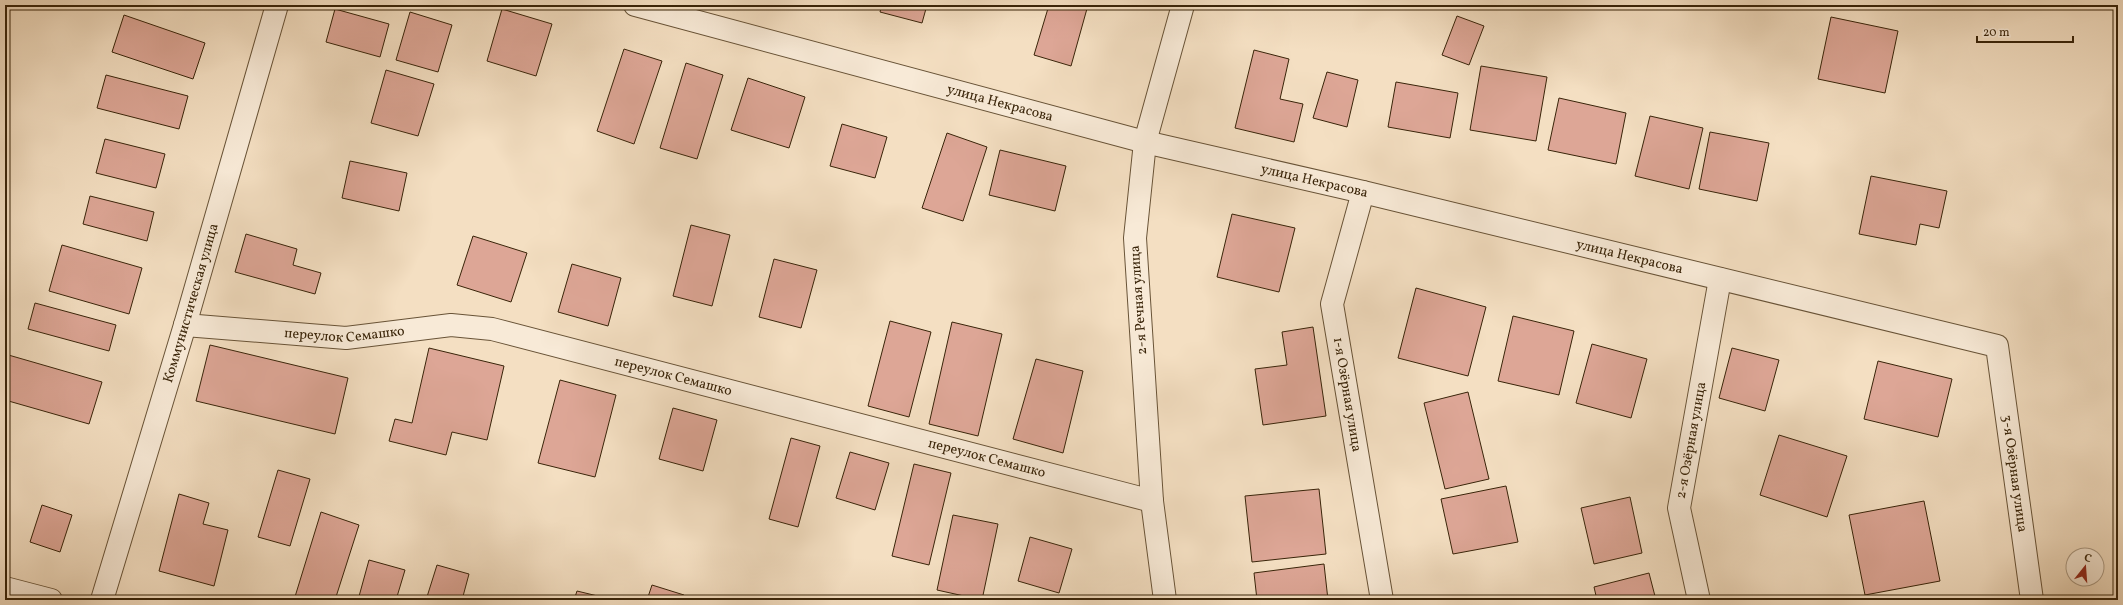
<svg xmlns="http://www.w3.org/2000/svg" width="2123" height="605" viewBox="0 0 2123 605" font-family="Vollkorn,serif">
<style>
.building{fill:#dda696;stroke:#392409}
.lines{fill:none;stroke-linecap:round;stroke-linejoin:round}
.street-casing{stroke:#685337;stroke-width:24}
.street{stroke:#f8ead7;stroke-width:22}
.labels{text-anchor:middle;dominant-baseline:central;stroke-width:3.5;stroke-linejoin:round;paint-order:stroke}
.street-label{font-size:14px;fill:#392409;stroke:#f8ead7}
</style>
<rect width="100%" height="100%" fill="#f4dfc2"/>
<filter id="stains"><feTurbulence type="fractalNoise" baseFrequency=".005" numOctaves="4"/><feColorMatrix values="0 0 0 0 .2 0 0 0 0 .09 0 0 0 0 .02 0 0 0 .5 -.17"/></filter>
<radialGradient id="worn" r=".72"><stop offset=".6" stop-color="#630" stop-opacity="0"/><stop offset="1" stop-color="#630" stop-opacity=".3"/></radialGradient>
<path class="building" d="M882,5H927L922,23L880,12Z
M1049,5H1088L1071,66L1034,55Z
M335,9L389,24L380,57L326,42Z
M502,9L552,24L536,76L487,61Z
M410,12L452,25L438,72L396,60Z
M124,15L205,43L193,79L112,52Z
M1457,16L1484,26L1469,65L1442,55Z
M1831,17L1898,31L1885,93L1818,79Z
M624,49L662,61L634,144L597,131Z
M1254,50L1289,59L1280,99L1303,104L1294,142L1235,128Z
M686,63L723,75L697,159L660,148Z
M1481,66L1547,77L1536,141L1470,130Z
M386,70L434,84L418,136L371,123Z
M1327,72L1358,80L1347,127L1313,118Z
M106,75L188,96L179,129L97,108Z
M748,78L805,97L789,148L731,130Z
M1396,82L1458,93L1450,138L1388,127Z
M1559,98L1626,113L1616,164L1548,150Z
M1650,116L1703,128L1689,189L1635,176Z
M842,124L887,137L875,178L830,166Z
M1710,132L1769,143L1757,201L1699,189Z
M947,133L987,147L963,221L922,208Z
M105,139L165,154L156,188L96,173Z
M1000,150L1066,166L1055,211L989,195Z
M350,161L407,173L399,211L342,198Z
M1871,176L1947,191L1939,228L1920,224L1916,245L1859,234Z
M90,196L154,212L147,241L83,224Z
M1232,214L1295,228L1279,292L1217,277Z
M691,225L730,235L712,306L673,296Z
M246,234L297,249L293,265L321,273L315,294L235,272Z
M473,236L527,253L511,302L457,285Z
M62,245L142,268L129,314L49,291Z
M774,259L817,270L801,328L759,317Z
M572,264L621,278L608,326L558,312Z
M1416,288L1486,307L1468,376L1398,358Z
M35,303L116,325L109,351L28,329Z
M1513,316L1574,331L1559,395L1498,381Z
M890,321L931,332L909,417L868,406Z
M952,322L1002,334L978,436L929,424Z
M1313,327L1326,416L1263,425L1255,369L1287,365L1282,332Z
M1592,344L1647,359L1631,418L1576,403Z
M210,345L348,378L335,434L196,401Z
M429,348L504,366L487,440L452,432L446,455L389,441L395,419L412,423Z
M1732,348L1779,360L1765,411L1719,398Z
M5,354L102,382L89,424L5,400Z
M1036,359L1083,371L1063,453L1013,439Z
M1878,361L1952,379L1938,437L1864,419Z
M560,380L616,395L595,477L538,463Z
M1468,392L1489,479L1445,489L1424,403Z
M673,408L717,420L703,471L659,459Z
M1779,435L1847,456L1827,517L1760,495Z
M791,438L820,446L798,527L769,519Z
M850,452L889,463L875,510L836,498Z
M914,464L951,473L929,565L892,556Z
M278,470L310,479L290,546L258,537Z
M1506,486L1518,542L1453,554L1441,499Z
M1319,489L1326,554L1252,562L1245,496Z
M179,494L209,503L203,524L228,530L214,586L159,571Z
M1630,497L1642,553L1594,564L1581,508Z
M1924,501L1940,581L1865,595L1849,515Z
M42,505L72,515L60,552L30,542Z
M321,512L359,525L335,600H294Z
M953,515L998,524L982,600L937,590Z
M1030,537L1072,549L1059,593L1018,581Z
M369,560L405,570L396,600H358Z
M1324,564L1328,600H1257L1254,573Z
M437,565L469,574L462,600H426Z
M1649,573L1656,600H1597L1594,587Z
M652,585L684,595L682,600H647Z
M577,591L610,599V600H574Z"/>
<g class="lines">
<defs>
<g id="street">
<path id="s1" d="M635,5L1145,142L1363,192L1997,346L2032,600"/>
<path id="s2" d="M1363,192L1332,304L1382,600"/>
<path id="s3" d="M185,325L346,338L451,325L492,329L1152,501"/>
<path d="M5,588L51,600"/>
<path id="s4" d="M102,600L185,325L277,5"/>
<path d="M1165,600L1152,501L1135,238L1145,142L1183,5"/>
<path id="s5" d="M1699,600L1679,508L1720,279"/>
</g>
</defs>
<use href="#street" class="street-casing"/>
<use href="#street" class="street"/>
</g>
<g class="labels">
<g class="street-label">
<text stroke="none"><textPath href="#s1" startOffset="378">улица Некрасова</textPath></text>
<text stroke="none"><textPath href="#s1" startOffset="702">улица Некрасова</textPath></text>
<text stroke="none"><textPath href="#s1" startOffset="1026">улица Некрасова</textPath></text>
<text transform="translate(1139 300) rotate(-94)">2-я Речная улица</text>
<text stroke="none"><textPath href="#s4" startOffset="310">Коммунистическая улица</textPath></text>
<text stroke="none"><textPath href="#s3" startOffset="160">переулок Семашко</textPath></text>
<text stroke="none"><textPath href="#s3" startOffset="496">переулок Семашко</textPath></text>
<text stroke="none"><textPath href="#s2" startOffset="208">1-я Озёрная улица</textPath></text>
<text stroke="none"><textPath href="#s5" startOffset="163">2-я Озёрная улица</textPath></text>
<text stroke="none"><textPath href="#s3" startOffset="820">переулок Семашко</textPath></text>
<text stroke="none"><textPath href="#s1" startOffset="1533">3-я Озёрная улица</textPath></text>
</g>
</g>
<rect width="2123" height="605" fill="none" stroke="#f4dfc2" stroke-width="20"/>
<rect x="6" y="6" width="2111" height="593" fill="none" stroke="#392409" stroke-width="2"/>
<rect x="10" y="10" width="2103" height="585" fill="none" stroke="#392409"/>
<g transform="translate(2085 567) rotate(17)"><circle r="19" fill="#f8ead7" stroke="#ac9b85"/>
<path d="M0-3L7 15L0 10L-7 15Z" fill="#8f2418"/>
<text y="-6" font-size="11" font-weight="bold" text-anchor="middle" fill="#392409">С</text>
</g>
<path d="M1977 36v6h96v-6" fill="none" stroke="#392409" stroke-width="2"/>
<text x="1983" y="36" font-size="12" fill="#392409" stroke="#f8ead7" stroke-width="3" paint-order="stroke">20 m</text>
<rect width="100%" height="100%" filter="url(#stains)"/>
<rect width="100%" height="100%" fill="url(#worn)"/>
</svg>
